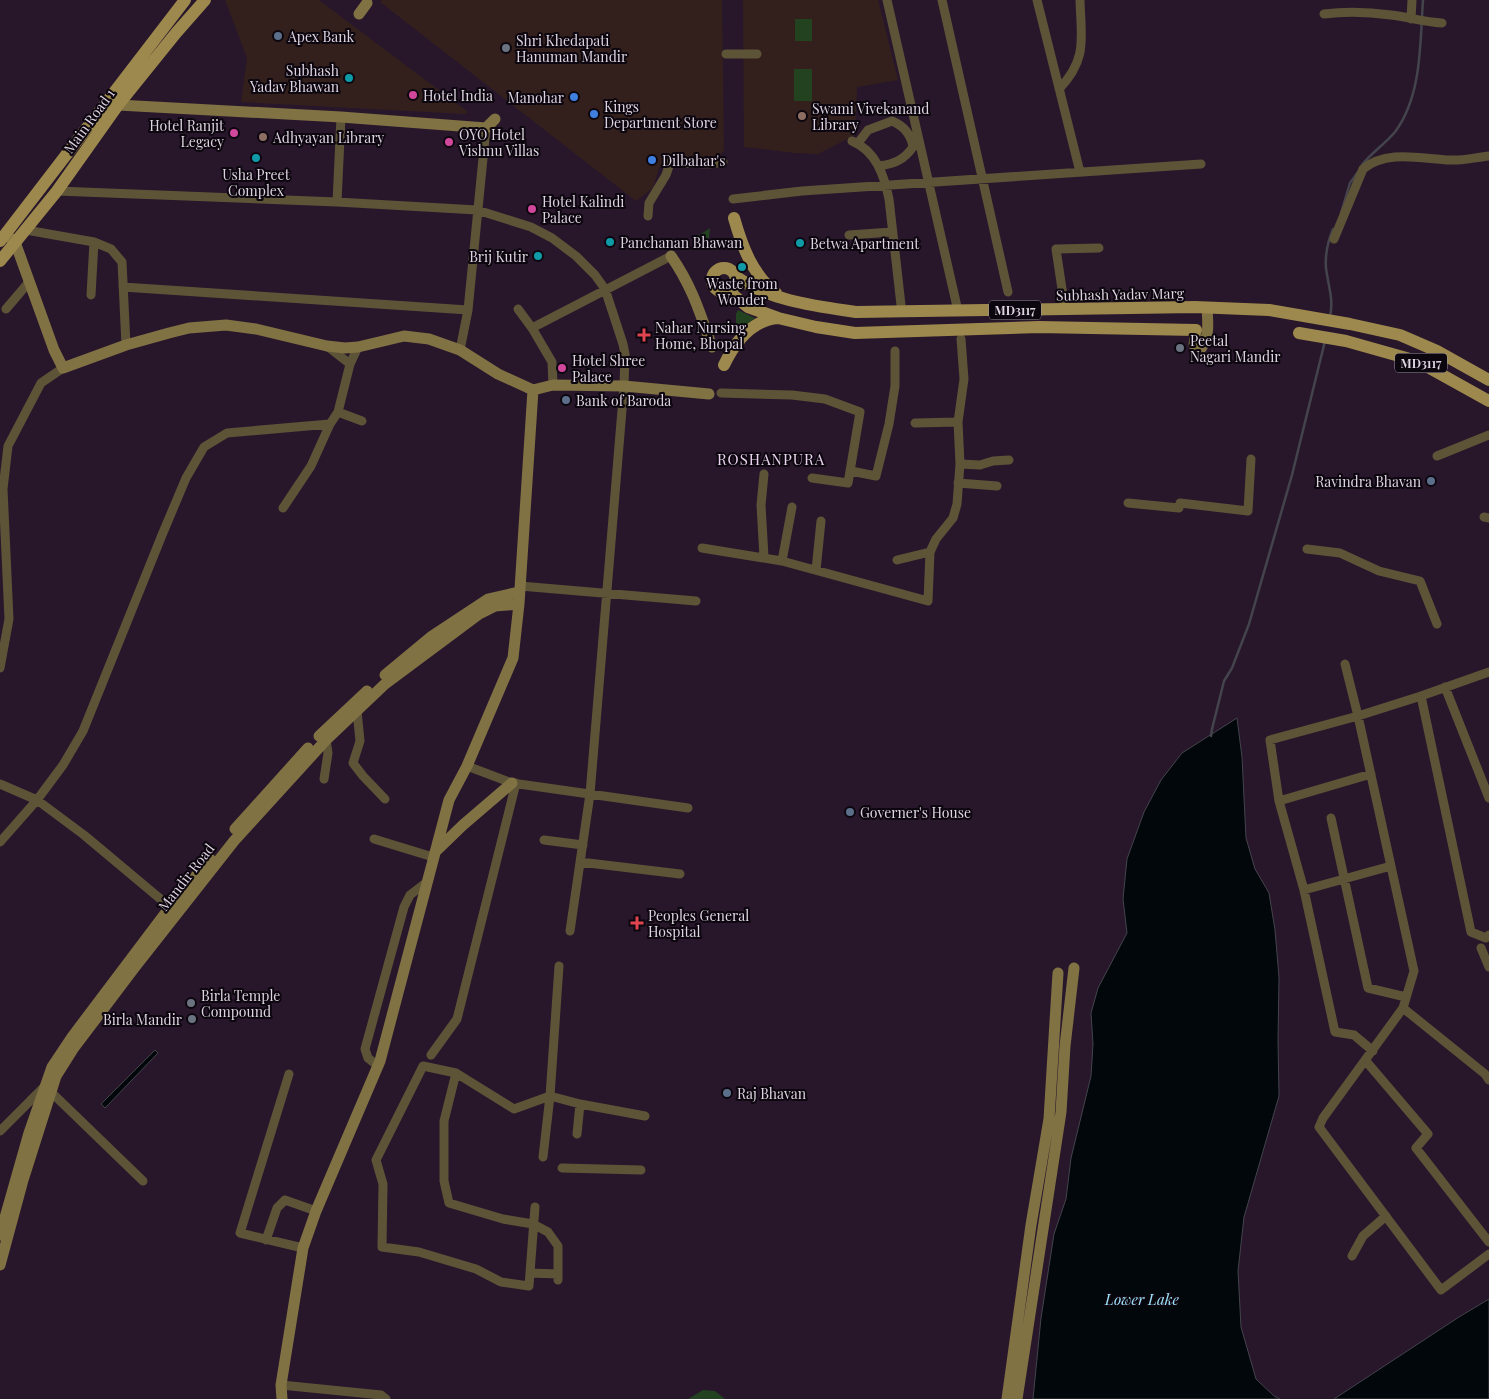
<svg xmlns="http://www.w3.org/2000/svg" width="1489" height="1399" viewBox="0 0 1489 1399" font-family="'Playfair Display',serif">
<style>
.commercial{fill:#33201d}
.green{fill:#224220}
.water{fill:#01070b;stroke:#44444c}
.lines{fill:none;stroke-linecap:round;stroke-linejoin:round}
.stream{stroke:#44444c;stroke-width:2.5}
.street{stroke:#5d5438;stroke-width:9}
.secondary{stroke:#817244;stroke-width:11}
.primary{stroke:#9d894d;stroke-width:12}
.service-dot{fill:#5c6f8a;stroke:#0c060e;stroke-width:2}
.worship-dot{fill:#6b7280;stroke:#0c060e;stroke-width:2}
.culture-dot{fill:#0f9aa8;stroke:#0c060e;stroke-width:2}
.hotel-dot{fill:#d1479c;stroke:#0c060e;stroke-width:2}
.shop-dot{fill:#3f7fe0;stroke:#0c060e;stroke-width:2}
.education-dot{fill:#8d6e63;stroke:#0c060e;stroke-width:2}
.health-dot{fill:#e0444e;stroke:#0c060e;stroke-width:2}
.labels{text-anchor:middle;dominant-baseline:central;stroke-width:4;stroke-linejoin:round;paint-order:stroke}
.shield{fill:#0c060e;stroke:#a096a2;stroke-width:1}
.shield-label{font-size:12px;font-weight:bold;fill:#dfd4e2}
.poi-label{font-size:14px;fill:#dfd4e2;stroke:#0c060e;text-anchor:start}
.street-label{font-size:14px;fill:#dfd4e2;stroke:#0c060e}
.neighbourhood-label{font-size:15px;letter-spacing:1px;fill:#e9d3ee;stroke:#0c060e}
.water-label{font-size:15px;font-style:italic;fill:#9fe2fd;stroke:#0c060e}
</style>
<rect width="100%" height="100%" fill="#28172b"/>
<path class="commercial" d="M225,0H319L468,112L465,114L241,102L247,58Z
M382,0H722L724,150L715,161H692L675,155L659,168L653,188L636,201L380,2Z
M743,0H878L898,80L857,87L855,135L818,154L795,153L744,147Z"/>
<path class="green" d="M795,19H812V41H795Z
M794,69H812V101H794Z
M710,228L708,248L691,237L701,234Z
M738,310L755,318L736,333V314Z
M703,1390L715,1391L725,1399H688Z"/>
<path class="water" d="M1237,718L1242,757L1246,838L1255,869L1269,893L1275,930L1279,977L1278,1040L1279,1096L1244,1217L1238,1271L1241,1327L1256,1379L1274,1396L1280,1399H1033L1041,1318L1054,1234L1066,1199L1071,1158L1091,1076L1093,1044L1091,1013L1098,988L1127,933L1123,899L1127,859L1144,812L1161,780L1182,753Z
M155,1050L158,1053L105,1108L101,1104Z
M1489,1299V1399H1334L1459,1317Z"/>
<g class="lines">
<path class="stream" d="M1362,165C1371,153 1385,144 1395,132C1422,96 1420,43 1423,0
M1341,213L1350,183L1358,172
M1330,316C1334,300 1328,285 1326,268C1325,255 1328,241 1333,229
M1211,736L1212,729L1224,681L1232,668L1249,624L1292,475L1325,341"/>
<path class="street" d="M887,0L958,311
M942,0L1008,292
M1037,0L1080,172
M1324,14C1347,11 1369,12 1391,15C1408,17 1424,22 1442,23
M1411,19L1412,0
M726,54H757
M1059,89C1088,59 1081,38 1080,0
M852,141C876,151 884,175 889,199L901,305
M858,143L868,130L892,121C904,126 911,134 913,147C904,160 894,164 879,166
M57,191L337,202L477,210L531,227L552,238L576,256L595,275L605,289L623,344L625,354L624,386L590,794L570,931
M733,199L802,191L1201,164
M337,202L341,117
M648,216L649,203L666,175L670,163C688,162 706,166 723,162
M26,230L94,242L111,249L122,262L126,345
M849,235L892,232
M1334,239L1363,169C1387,149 1422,159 1450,160C1463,161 1477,157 1489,156
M123,287L468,310
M91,295L94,242
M6,309L29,282
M518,309L532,328L552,362L553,385
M1065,309L1056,249L1099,248
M532,328L671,256
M327,346L350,364
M460,350L468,310L486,128
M721,393L792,395L825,399L860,412L848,483L812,478
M338,412L362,421
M915,423L958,422
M1437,456L1489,435
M960,464L980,465L993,461L1009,460
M851,471L876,476L889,424L895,386V351
M764,474L761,505L764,557
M958,483L997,486
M1128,503L1179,508
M1180,503L1248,511L1251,459
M283,508L311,466L330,424
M1484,517L1489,518
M702,548L782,561L928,601L930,552L936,539L953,518L957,504L960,464L958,422L964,379L961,339
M1307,549L1340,553L1379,571L1420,581L1437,624
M897,560L930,552
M782,561L792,507
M816,570L821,521
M520,586L696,601
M1345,664L1358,716L1414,971L1403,1008L1323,1118L1319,1127L1441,1290L1489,1254
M0,668L9,619L3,489L8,446L41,383L63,368
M1445,687L1489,798
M1421,696L1471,932L1486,938L1489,935
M357,711L360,741L353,763L363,776L385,799
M467,766L512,783L688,808
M324,779L328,753L326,740
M0,784L37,800L84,835L170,907
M1279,801L1371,774
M1331,818L1368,988L1406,997
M374,839L433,857
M544,840L583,845
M0,842L37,800L63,765L83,731L162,535L186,478L204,447L227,433L330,424L338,412L350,364L358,347
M580,862L680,874
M1304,890L1391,866
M1481,948L1489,967
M1403,1008L1485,1074L1489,1080
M1373,1051L1354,1035L1335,1032L1304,890L1279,801L1270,740L1358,716L1421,696L1489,672
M431,1055L457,1019L516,783
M1365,1060L1428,1134L1416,1148L1489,1242
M378,1066L368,1058L365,1049L404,907L410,895L427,882
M456,1073L444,1121V1181L449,1203L503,1219L533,1224L548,1232L558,1246V1280
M289,1074L240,1233L303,1248
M51,1092L143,1181
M0,1131L45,1086
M577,1134L580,1104
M543,1157L550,1096L559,966
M562,1168L641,1170
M535,1207L529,1286L501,1282L476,1269L419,1252L382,1247L383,1184L376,1160L423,1066L456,1073L514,1109L550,1096L580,1104L645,1116
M266,1240L277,1208L285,1200L316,1211
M1352,1256L1363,1236L1386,1216
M530,1273L558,1274
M281,1385L381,1395L386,1399"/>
<path class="secondary" d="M359,14L367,3
M118,105L341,117L486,128L495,119
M10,238L15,242L54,350L63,368L126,345L169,333L189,328L226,325L256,329L327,346L345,348L358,347L404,336L429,339L460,350L498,374L533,390L553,385L624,386L709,394
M671,256C692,286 700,313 712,347
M1196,330L1194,345L1199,351C1210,339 1208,323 1207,308
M385,675L432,636L488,599L519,592
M319,736L367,691
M235,829L308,748
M435,852L463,825L512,783
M0,1235L29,1133L52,1067L72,1037L170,907L210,859
M0,1265L23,1180L56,1076L73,1049L135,967L234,841L326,740L385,684L479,614L495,606L519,604
M282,1399L281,1385L303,1248L316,1211L380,1061L449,800L467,766L513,658L519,604L533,390
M1007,1399L1031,1225L1049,1119L1058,973
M1017,1399L1061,1112L1065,1046L1074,968"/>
<path class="primary" d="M734,218C742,246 752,274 776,293
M0,241L185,0
M0,261L57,191L118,105L176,33L205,0
M712 280a12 12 0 1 1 24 0a12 12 0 1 1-24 0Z
M735,276C770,301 815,306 856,312L1195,307L1269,310L1350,324L1400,335L1437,351L1489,380
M728,291L748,307L778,318L816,327L855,333L1039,327L1196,330
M1299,333L1346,341L1417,361L1489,401
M724,365C735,342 751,320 778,318"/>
</g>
<g class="service-dot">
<circle cx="278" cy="36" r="5"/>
<circle cx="566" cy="400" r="5"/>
<circle cx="1431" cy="481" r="5"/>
<circle cx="850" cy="812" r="5"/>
<circle cx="727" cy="1093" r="5"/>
</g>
<g class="worship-dot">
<circle cx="506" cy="48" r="5"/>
<circle cx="1180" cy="348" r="5"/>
<circle cx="191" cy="1003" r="5"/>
<circle cx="192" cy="1019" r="5"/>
</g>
<g class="culture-dot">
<circle cx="349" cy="78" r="5"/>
<circle cx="256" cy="158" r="5"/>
<circle cx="610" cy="242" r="5"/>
<circle cx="800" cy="243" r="5"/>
<circle cx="538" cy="256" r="5"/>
<circle cx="742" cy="267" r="5"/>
</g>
<g class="hotel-dot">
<circle cx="413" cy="95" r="5"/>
<circle cx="234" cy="133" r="5"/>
<circle cx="449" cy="142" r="5"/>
<circle cx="532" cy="209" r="5"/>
<circle cx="562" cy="368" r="5"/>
</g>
<g class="shop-dot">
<circle cx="574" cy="97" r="5"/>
<circle cx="594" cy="114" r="5"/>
<circle cx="652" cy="160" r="5"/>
</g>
<g class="education-dot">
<circle cx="802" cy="116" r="5"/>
<circle cx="263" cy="137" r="5"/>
</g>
<g class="health-dot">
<path d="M641.5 327.5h5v5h5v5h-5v5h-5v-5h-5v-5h5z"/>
<path d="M634.5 915.5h5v5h5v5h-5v5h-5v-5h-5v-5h5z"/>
</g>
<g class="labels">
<g class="shield">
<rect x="989" y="300.5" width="52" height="19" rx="4"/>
<rect x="1395" y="353.5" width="52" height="19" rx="4"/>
</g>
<g class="shield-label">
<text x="1015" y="310">MD3117</text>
<text x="1421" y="363">MD3117</text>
</g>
<g class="poi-label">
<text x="288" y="36">Apex Bank</text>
<text x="516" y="40">Shri Khedapati<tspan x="516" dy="16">Hanuman Mandir</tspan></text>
<text x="339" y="70" text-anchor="end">Subhash<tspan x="339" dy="16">Yadav Bhawan</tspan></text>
<text x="423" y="95">Hotel India</text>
<text x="564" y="97" text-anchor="end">Manohar</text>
<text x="604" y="106">Kings<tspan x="604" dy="16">Department Store</tspan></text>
<text x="812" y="108">Swami Vivekanand<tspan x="812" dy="16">Library</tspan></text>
<text x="224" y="125" text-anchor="end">Hotel Ranjit<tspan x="224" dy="16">Legacy</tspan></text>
<text x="459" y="134">OYO Hotel<tspan x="459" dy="16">Vishnu Villas</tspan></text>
<text x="273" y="137">Adhyayan Library</text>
<text x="662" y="160">Dilbahar's</text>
<text x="256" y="174" text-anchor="middle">Usha Preet<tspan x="256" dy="16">Complex</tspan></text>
<text x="542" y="201">Hotel Kalindi<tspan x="542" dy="16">Palace</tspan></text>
<text x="620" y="242">Panchanan Bhawan</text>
<text x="810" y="243">Betwa Apartment</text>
<text x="528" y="256" text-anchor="end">Brij Kutir</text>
<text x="742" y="283" text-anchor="middle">Waste from<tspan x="742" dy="16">Wonder</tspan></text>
<text x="655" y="327">Nahar Nursing<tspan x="655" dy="16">Home, Bhopal</tspan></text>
<text x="1190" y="340">Peetal<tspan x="1190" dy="16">Nagari Mandir</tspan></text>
<text x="572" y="360">Hotel Shree<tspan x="572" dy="16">Palace</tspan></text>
<text x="576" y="400">Bank of Baroda</text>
<text x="1421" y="481" text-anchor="end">Ravindra Bhavan</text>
<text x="860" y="812">Governer's House</text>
<text x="648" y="915">Peoples General<tspan x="648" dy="16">Hospital</tspan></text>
<text x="201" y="995">Birla Temple<tspan x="201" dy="16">Compound</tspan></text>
<text x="182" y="1019" text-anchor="end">Birla Mandir</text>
<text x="737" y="1093">Raj Bhavan</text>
</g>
<g class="street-label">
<text transform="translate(89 121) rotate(-54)">Main Road 1</text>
<text transform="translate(1120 294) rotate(-1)">Subhash Yadav Marg</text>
<text transform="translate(186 877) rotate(-52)">Mandir Road</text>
</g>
<g class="neighbourhood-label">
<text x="771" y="459">ROSHANPURA</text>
</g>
<g class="water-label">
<text x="1142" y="1299">Lower Lake</text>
</g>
</g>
</svg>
